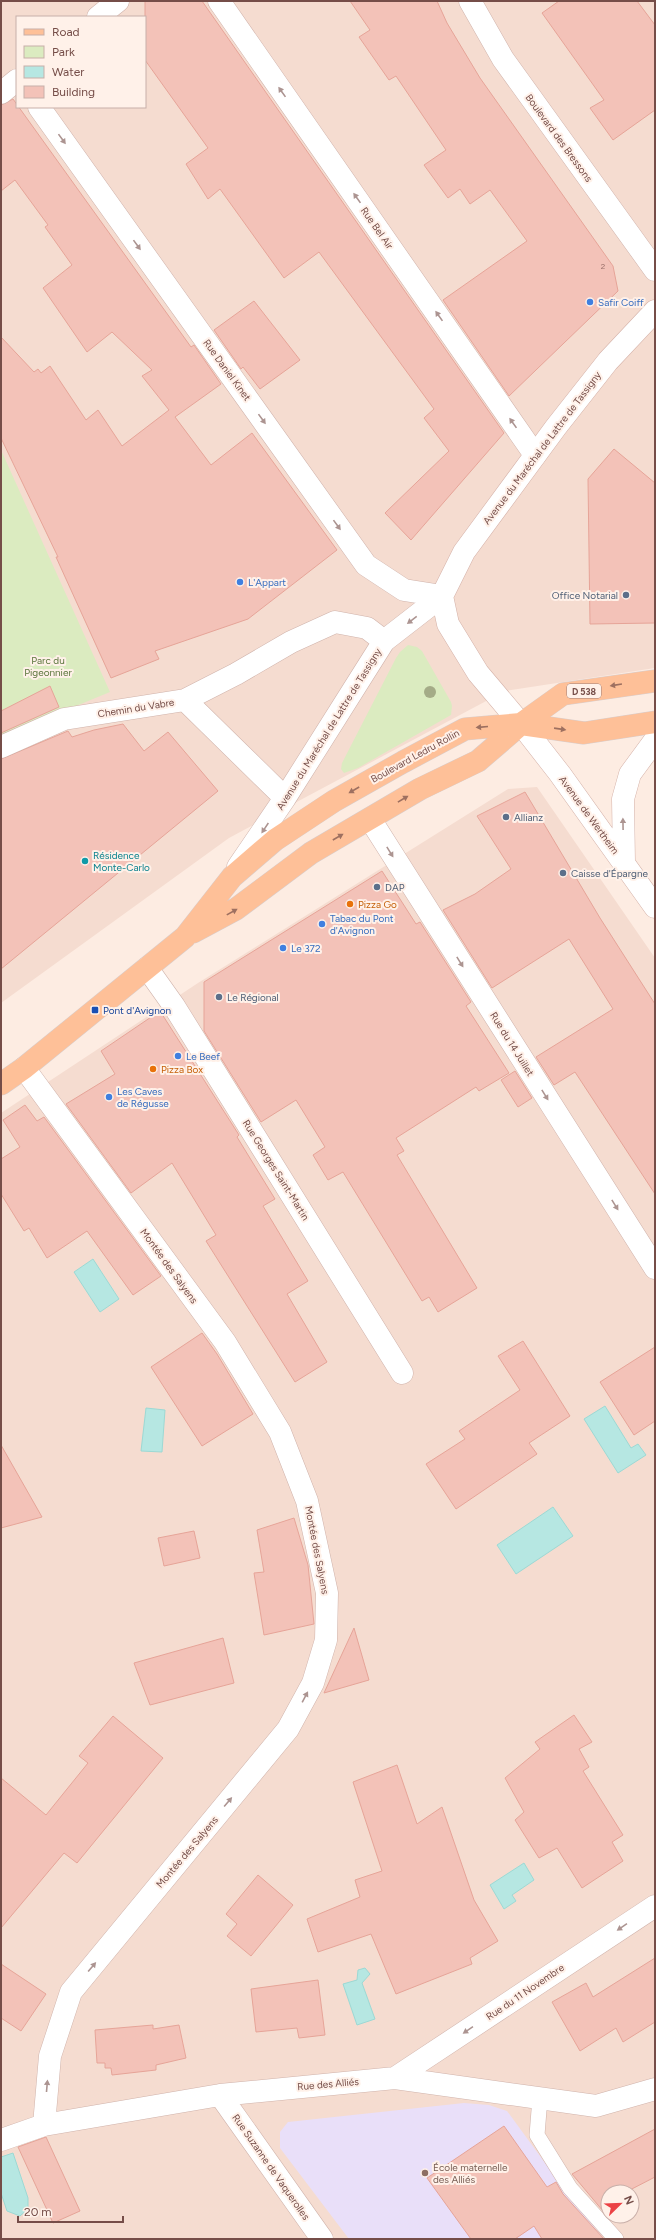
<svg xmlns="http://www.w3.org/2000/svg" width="656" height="2240" viewBox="0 0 656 2240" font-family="Figtree,sans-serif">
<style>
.residential{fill:#f5dcd0;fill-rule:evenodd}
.education{fill:#e9dff9}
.green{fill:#dbebc0}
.water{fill:#b6e7e2;stroke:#9cd9d4}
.building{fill:#f3c2b8;stroke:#e6a498}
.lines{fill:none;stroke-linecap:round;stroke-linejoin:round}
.lane-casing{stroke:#d0b3ab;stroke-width:16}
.street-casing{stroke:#d0b3ab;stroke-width:23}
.secondary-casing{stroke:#d4b1a8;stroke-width:23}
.primary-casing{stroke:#d8cdcc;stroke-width:23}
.lane{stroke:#fff;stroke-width:15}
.street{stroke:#fff;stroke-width:22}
.secondary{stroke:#fff;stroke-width:22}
.primary{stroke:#fec098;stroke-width:22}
.tree{fill:#a4ab87}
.oneway{fill:#ac9491}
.oneway2{fill:#9e7060}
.shop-dot{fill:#3f7fe0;stroke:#fff1e9;stroke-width:1.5}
.service-dot{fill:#5c6f8a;stroke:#fff1e9;stroke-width:1.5}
.culture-dot{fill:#0f9aa8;stroke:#fff1e9;stroke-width:1.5}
.food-dot{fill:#e8710a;stroke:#fff1e9;stroke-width:1.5}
.transit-dot{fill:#1a4fb4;stroke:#fff1e9;stroke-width:1.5}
.education-dot{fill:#8d6e63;stroke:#fff1e9;stroke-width:1.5}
.labels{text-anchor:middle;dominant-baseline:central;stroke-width:4;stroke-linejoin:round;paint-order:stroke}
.number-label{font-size:8px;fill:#946a64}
.shield{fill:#fff1e9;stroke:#9e7e78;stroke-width:1}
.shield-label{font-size:9px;font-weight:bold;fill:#754d48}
.street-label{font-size:10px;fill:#754d48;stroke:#fff1e9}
.shop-label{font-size:10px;fill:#366cbe;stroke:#fff1e9;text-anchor:start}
.service-label{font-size:10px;fill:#4e5e75;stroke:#fff1e9;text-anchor:start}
.park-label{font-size:10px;fill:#5b753c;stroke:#fff1e9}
.culture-label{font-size:10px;fill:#0d838f;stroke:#fff1e9;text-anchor:start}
.food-label{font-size:10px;fill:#c56008;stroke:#fff1e9;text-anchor:start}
.transit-label{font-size:10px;fill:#164399;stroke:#fff1e9;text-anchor:start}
.education-label{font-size:10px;fill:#785e54;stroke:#fff1e9;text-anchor:start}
</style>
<rect width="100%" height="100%" fill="#fdece2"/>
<path class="residential" d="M1,1H655V668L505,691L229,838L1,1003ZM17,17H145V107H17Z
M537,787L655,958V2239H1V1113L198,983L508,789ZM608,2192H632V2216H608Z"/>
<path class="education" d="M464,2103L489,2105L507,2111L567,2193L604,2239H349L280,2148V2132L288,2122Z"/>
<path class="green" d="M1,450L110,692L1,737Z
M408,645L417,647L422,651L451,702L452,706L451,715L358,768L344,773L341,769L342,763L396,658L400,652Z"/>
<path class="water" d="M93,1259L119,1299L100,1312L74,1272Z
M605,1406L631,1448L638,1444L646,1455L618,1473L584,1419Z
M146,1408L165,1410L162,1452L141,1451Z
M553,1507L573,1536L516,1574L497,1545Z
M524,1863L534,1880L512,1895L516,1901L504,1909L490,1885Z
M365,1968L370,1974L362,1983L375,2019L357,2025L343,1984L357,1980L358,1970Z
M13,2153L28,2198V2209L20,2216L7,2211L1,2193V2157Z"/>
<path class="building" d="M145,1H202L504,433L411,540L385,513L449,451L424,418L434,409L319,252L284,278L220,189L208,199L186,164L208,148L145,60Z
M350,1H437L447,23L480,78L613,266L618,291L509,396L443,300L527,241L490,190L470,204L460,189L448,198L424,165L446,150L396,76L389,80L359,37L370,30Z
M559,1H637L655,25V110L613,140L590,108L604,100L542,13Z
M13,99L191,347L194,345L221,384L175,417L211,465L252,433L337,550L248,619L155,651L159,659L111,678L56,557H58L1,438V337L34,372L38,369L41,373L50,366L86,420L98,410L122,446L169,410L142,376L152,370L112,332L87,352L43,288L72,265L45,227L48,225L15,180L1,191V105Z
M254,301L300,360L260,389L243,367L241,369L214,330Z
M614,449L655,483V623L590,624L588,479Z
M50,686L59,707L1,733V711Z
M123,724L144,751L168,732L218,791L1,969V759L68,731L72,737L94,730Z
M525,792L600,918L655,1004V1194L575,1072L554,1085L536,1057L613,1009L569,939L492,988L443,910L475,894L511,869L477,816Z
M382,871L416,924L420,922L471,1002L466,1006L509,1073L479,1091L476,1087L396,1138L404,1151L397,1155L477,1288L438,1312L429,1297L422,1301L343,1172L328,1180L313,1155L325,1147L296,1100L261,1122L204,1031V982Z
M160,1011L239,1135L237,1137L275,1199L263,1206L308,1281L287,1294L327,1362L295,1382L206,1241L216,1235L172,1163L131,1193L66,1104L115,1074L101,1051Z
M515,1071L532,1098L518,1107L501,1080Z
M25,1105L37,1121L44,1117L161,1276L133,1295L87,1231L47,1258L29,1228L24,1231L1,1194V1159L20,1147L3,1120Z
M202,1333L217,1354L253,1414L202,1446L151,1367Z
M523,1341L570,1416L529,1443L537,1454L456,1509L426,1464L465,1439L459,1431L520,1390L498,1356Z
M655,1347V1421L634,1435L600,1382Z
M1,1445L42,1517L1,1528Z
M294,1518L308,1565L314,1624L264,1635L254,1573L264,1572L257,1530Z
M194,1531L200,1558L164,1566L158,1538Z
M354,1628L369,1680L324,1693Z
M223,1638L234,1683L150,1705L134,1663Z
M574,1715L592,1742L579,1749L589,1767L583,1771L623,1835L612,1842L623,1861L582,1888L557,1848L539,1858L515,1820L524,1812L505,1778L540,1749L535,1742Z
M113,1716L163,1758L77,1863L64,1853L1,1928V1778L46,1815L88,1763L79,1756Z
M397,1765L417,1824L442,1807L474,1900L498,1941L470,1958L472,1964L396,1994L371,1934L318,1952L307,1919L360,1897L355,1880L382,1871L353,1782Z
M258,1875L293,1905L251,1956L227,1936L237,1924L226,1914Z
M655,1958V2022L623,2042L616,2028L580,2051L552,2002L586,1983L593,1997Z
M1,1964L46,1994L21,2031L1,2018Z
M318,1980L325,2035L299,2038L297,2028L256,2032L251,1989Z
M153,2025V2029L179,2025L186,2058L156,2065V2070L112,2075L111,2068H105V2063H97L95,2030Z
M504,2126L547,2187L556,2182L563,2194L604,2239H542L534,2226L515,2239H471L427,2178Z
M655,2129V2177L626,2192H608V2217L572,2174Z
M46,2137L80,2211L53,2223L18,2147Z"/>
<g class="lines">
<defs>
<path id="lane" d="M540,2098L537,2135L570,2188L616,2239"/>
<path id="street" d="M219,1L535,455
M470,1L503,59L655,270
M98,17L118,1
M1,93L17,80
M39,107L366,565L404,590L442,596
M185,700L236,674L291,642L335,622L367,628L384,641
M1,747L64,719L185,700L285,798
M370,819L655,1268
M238,867L285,798L384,641L442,596
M147,968L174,1006L402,1373
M24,1068L225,1342L280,1432L307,1501L327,1593L326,1640L313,1683L288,1729L71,1992L50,2056L44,2125
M395,2078L655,1906
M220,2095L322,2239
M1,2140L44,2125L220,2095L395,2078L596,2106L655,2089"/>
<path id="secondary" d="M655,311L608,361L556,427L464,552L442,596L448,624L478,673L521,724L560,774L655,907
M624,863L623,799L630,774L655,740"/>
<path id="primary" d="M193,932L236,909L311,853L420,789L478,761L521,724L563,694L655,681
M1,1084L24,1068L185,937L232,877L275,840L334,801L403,762L465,729L521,724L584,733L655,722"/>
</defs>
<use href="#lane" class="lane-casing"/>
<use href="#street" class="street-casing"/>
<use href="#secondary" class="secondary-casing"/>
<use href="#primary" class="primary-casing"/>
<use href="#lane" class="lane"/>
<use href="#street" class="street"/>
<use href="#secondary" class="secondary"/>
<use href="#primary" class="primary"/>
</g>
<circle class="tree" cx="430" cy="692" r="6"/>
<defs><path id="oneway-solid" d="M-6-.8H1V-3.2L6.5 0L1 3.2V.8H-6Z"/></defs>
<g class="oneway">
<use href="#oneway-solid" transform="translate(282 92) rotate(-125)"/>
<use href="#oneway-solid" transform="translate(62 139) rotate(54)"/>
<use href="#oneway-solid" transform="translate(357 198) rotate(-125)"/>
<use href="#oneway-solid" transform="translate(137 245) rotate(54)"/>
<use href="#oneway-solid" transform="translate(439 316) rotate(-125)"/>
<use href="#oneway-solid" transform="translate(262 419) rotate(54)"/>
<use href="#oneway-solid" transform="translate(513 423) rotate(-125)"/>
<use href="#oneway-solid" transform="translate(337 525) rotate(54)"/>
<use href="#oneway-solid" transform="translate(412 620) rotate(142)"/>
<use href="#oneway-solid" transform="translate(623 824) rotate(-91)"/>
<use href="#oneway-solid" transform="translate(265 828) rotate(124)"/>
<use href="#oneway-solid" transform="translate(390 852) rotate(58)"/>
<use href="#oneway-solid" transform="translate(460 962) rotate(58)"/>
<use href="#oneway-solid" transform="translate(545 1095) rotate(58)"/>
<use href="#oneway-solid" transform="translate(615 1205) rotate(58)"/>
<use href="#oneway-solid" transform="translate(305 1697) rotate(-62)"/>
<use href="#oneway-solid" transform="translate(228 1802) rotate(-50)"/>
<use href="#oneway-solid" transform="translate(622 1927) rotate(146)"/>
<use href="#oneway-solid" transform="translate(92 1967) rotate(-50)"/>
<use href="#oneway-solid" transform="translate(468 2030) rotate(146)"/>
<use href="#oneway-solid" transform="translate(47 2086) rotate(-85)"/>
</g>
<g class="oneway2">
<use href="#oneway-solid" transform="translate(616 685) rotate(171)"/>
<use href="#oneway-solid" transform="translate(482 727) rotate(175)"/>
<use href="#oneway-solid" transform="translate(560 729) rotate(8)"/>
<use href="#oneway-solid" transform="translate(354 790) rotate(150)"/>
<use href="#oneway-solid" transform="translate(403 799) rotate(-31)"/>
<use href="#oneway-solid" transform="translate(338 837) rotate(-30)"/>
<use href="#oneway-solid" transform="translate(232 912) rotate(-29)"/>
</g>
<g class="shop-dot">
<circle cx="590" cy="302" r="4"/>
<circle cx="240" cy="582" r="4"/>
<circle cx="322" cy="924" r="4"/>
<circle cx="283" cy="948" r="4"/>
<circle cx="178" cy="1056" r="4"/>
<circle cx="109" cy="1097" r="4"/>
</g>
<g class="service-dot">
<circle cx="626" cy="595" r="4"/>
<circle cx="506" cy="817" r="4"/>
<circle cx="563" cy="873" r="4"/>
<circle cx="377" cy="887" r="4"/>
<circle cx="219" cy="997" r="4"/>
</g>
<circle class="culture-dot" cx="85" cy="861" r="4"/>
<g class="food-dot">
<circle cx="350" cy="904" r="4"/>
<circle cx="153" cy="1069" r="4"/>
</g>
<rect class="transit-dot" x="91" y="1006" width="8" height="8" rx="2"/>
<circle class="education-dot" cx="425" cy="2173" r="4"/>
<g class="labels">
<g class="number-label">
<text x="603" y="266">2</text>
</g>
<rect class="shield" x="567" y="684" width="34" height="14" rx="3"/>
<g class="shield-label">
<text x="584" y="691">D 538</text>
</g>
<g class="street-label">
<text transform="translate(559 138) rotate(54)">Boulevard des Bressons</text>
<text transform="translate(377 228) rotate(55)">Rue Bel Air</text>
<text transform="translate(227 370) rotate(54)">Rue Daniel Kinet</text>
<text transform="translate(542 448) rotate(-53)">Avenue du Maréchal de Lattre de Tassigny</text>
<text transform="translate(136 708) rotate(-9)">Chemin du Vabre</text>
<text transform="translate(329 729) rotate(-58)">Avenue du Maréchal de Lattre de Tassigny</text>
<text transform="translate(415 756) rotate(-29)">Boulevard Ledru Rollin</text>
<text transform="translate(589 815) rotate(54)">Avenue de Wertheim</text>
<text transform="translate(512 1044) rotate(58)">Rue du 14 Juillet</text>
<text transform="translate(276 1170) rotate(58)">Rue Georges Saint-Martin</text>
<text transform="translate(169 1266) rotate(54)">Montée des Salyens</text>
<text transform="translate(317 1550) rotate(79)">Montée des Salyens</text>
<text transform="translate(187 1852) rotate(-50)">Montée des Salyens</text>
<text transform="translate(525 1992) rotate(-34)">Rue du 11 Novembre</text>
<text transform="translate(328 2084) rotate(-5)">Rue des Alliés</text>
<text transform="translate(271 2167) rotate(55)">Rue Suzanne de Vaquerolles</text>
</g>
<g class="shop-label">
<text x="598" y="302">Safir Coiff</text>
<text x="248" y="582">L'Appart</text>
<text x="330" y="918">Tabac du Pont<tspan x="330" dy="12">d'Avignon</tspan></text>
<text x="291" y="948">Le 372</text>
<text x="186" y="1056">Le Beef</text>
<text x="117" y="1091">Les Caves<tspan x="117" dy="12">de Régusse</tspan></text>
</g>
<g class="service-label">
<text x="618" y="595" text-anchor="end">Office Notarial</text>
<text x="514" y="817">Allianz</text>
<text x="571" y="873">Caisse d'Épargne</text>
<text x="385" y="887">DAP</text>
<text x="227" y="997">Le Régional</text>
</g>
<g class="park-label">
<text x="48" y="660">Parc du<tspan x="48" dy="12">Pigeonnier</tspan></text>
</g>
<g class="culture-label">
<text x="93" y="855">Résidence<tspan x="93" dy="12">Monte-Carlo</tspan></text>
</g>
<g class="food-label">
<text x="358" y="904">Pizza Go</text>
<text x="161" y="1069">Pizza Box</text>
</g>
<g class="transit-label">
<text x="103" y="1010">Pont d'Avignon</text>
</g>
<g class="education-label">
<text x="433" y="2167">École maternelle<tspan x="433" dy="12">des Alliés</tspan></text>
</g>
</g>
<rect width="656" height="2240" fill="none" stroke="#754d48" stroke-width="4"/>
<rect x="16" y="16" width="130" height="92" fill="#fff1e9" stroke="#c8afa9"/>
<rect x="24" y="29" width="20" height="6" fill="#fec098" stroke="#c8afa9"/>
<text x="52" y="36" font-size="12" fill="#754d48">Road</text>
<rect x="24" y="46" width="20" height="12" fill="#dbebc0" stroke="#c8afa9"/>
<text x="52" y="56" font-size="12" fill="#754d48">Park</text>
<rect x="24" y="66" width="20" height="12" fill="#b6e7e2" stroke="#c8afa9"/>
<text x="52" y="76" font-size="12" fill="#754d48">Water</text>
<rect x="24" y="86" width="20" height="12" fill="#f3c2b8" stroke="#c8afa9"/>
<text x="52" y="96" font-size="12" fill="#754d48">Building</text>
<g transform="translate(620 2204) rotate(67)"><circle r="19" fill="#fff1e9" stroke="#c8afa9"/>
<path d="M0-3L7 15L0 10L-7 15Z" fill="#eb4245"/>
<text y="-6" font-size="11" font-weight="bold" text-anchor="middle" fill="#754d48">N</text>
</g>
<path d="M18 2216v6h105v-6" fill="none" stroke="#754d48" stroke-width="2"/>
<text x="24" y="2216" font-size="12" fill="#754d48" stroke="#fff1e9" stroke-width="3" paint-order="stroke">20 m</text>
</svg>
